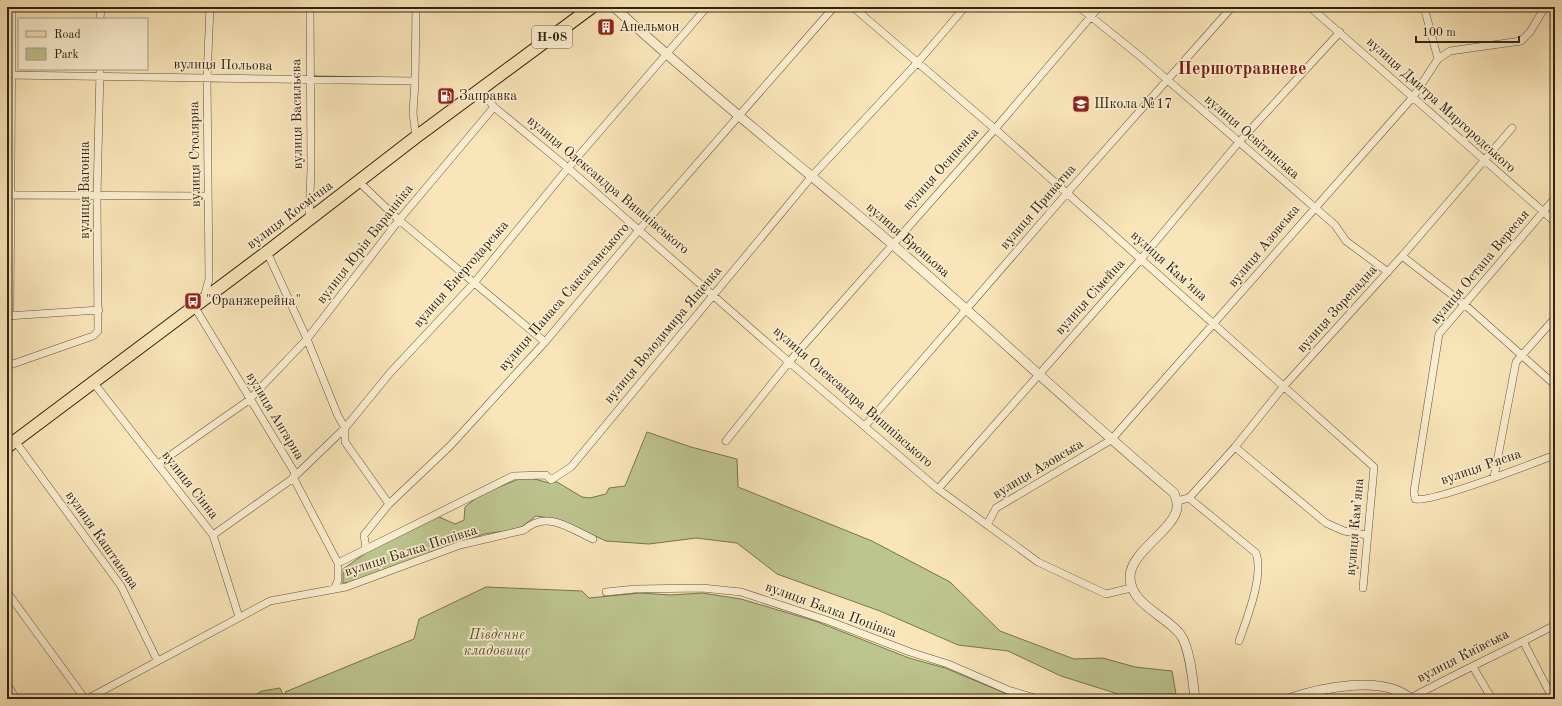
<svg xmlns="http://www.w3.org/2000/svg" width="1562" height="706" viewBox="0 0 1562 706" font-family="'Old Standard TT',serif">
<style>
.green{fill:#bdc58f;stroke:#777450}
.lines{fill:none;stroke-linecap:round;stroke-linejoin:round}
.minor-casing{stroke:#63543a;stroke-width:8}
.tertiary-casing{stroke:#63543a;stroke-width:10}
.primary-casing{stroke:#312310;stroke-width:14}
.minor{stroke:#fbeed1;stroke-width:7}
.tertiary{stroke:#fbeed1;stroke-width:9}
.primary{stroke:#f9e5b8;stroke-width:12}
.labels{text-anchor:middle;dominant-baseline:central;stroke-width:3.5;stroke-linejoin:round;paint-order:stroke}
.shield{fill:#fbeed1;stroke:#6e604a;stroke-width:1}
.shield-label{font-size:13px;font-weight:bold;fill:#312310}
.poi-label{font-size:14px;fill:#312310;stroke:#fbeed1;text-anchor:start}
.street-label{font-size:14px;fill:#312310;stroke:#fbeed1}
.park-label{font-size:14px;font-style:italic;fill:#5b5436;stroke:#fbeed1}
.district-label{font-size:18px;font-weight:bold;fill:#7a1f14;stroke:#fbeed1}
</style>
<rect width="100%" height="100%" fill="#f9e5b8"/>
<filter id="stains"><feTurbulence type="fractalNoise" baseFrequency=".005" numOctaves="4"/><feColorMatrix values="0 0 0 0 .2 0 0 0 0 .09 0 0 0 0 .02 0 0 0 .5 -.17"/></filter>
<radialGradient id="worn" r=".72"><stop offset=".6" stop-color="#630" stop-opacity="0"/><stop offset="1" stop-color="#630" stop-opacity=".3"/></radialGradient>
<path class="green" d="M647,432L691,447L737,459L738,487L872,541L950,582L1000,631L1074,659L1103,658L1135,667L1172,671L1176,694H1118L1061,676L1008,651L958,645L880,611L777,574L737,543L696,538L649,544L606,541L578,528L550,518L536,516L519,529L484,534L354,582L343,583V569L370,550L437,516L455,524L464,520L465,507L481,494L519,479L531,478L549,483L557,482L582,497L590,498L606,494L609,488L625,486Z
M486,587L582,591L589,598L640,593L671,595L702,593L741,599L815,621L909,658L945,668L1019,699H288L285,692L414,639L419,619Z
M280,688L285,699H247L262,691Z"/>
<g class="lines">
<defs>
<path id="minor" d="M853,7L995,129L1374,467L1363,588
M1079,7L1141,57L1335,225L1346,241L1388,272
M1310,7L1555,222
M1424,7L1438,59
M100,19L101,7
M7,75L415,81
M481,90L494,107L568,168L789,362L938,489L1038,562L1106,594L1131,588
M416,137L413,113L415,81L416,7
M359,182L399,220L545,342
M7,195L208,196
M1555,198L1439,334L1414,491L1415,499C1430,504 1534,463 1555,455
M309,220L311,169L310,7
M267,252L307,339L338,416L345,428V442L389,504
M1402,256L1464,304L1555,385
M204,298L209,279L207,78L210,7
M194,306L295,473L293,477L338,563
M7,316L99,310
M10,316L12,7
M7,366L93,336L98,331L97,196L100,69
M93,382L213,535L239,617
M865,426L1067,193L1232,7
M15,441L121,586L157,660
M726,441L789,362L995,129L1099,7
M1235,447L1326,523L1344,531L1367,535
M158,464L249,400L307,339L399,220L494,107
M1494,477L1516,362L1555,318
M938,489L1141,259L1239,142L1340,32
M1189,498L1256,553C1264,576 1247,618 1239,641
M1177,501L1189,498L1235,447L1284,386L1402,256L1512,128
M987,525L996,508L1111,440L1413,97L1438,59L1450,51L1521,41L1530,32L1545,7
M213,535L292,479L345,428L390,373L474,283L568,168L707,7
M366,548L364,535L389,504L450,446L545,342L639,230L834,7
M335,588L338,580V563L513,476L546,475L551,480L571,467L812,176L918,62L965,7
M7,592L85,699
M606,592L635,589L702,588L741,592L829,621L910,652L948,664L1008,690L1038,699
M1523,641L1553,699
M1473,667L1492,699
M7,684L16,699
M87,699L270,601L346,587L460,545L524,530C547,510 569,528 593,539
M1409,699C1457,673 1507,650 1555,625"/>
<path id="tertiary" d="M614,7C704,90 800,165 892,244C987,326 1078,412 1174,493C1176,498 1178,503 1177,508C1174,530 1130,552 1130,577C1130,604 1165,615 1180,634C1190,647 1193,682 1195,699
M1288,699C1320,688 1383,674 1411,699"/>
<path id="primary" d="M7,447L267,252L416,137L592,7"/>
</defs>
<use href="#minor" class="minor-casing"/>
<use href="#tertiary" class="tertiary-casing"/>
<use href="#primary" class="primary-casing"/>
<use href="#minor" class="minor"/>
<use href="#tertiary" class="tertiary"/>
<use href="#primary" class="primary"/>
</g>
<defs>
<symbol id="building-square" viewBox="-11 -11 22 22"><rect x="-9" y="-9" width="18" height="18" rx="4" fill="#8f2418" stroke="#fbeed1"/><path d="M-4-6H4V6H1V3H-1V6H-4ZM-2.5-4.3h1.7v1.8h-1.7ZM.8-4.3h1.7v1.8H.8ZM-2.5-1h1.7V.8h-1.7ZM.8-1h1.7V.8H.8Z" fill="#fff"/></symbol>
<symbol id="fuel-square" viewBox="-11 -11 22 22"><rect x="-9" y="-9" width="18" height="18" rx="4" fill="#8f2418" stroke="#fbeed1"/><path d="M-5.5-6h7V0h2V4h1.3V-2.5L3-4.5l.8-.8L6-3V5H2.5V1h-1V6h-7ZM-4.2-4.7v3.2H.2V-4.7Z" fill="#fff"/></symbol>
<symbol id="school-square" viewBox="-11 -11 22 22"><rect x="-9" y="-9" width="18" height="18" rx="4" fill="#8f2418" stroke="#fbeed1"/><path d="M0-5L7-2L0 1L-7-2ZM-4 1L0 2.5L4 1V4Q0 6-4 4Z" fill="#fff"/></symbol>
<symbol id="bus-square" viewBox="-11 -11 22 22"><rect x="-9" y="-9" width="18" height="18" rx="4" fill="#8f2418" stroke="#fbeed1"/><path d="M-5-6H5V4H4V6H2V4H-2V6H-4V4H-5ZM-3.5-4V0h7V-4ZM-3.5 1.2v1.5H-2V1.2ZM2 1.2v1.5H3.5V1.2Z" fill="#fff"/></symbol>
</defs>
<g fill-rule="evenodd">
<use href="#building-square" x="596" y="17" width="20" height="20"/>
<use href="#fuel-square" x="436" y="86" width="20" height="20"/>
<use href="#school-square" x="1071" y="94" width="20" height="20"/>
<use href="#bus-square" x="183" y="291" width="20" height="20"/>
</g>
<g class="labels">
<rect class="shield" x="532" y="26" width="40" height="22" rx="3"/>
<g class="shield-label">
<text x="552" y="37">Н-08</text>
</g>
<g class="poi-label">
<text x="619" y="27">Апельмон</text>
<text x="459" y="96">Заправка</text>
<text x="1094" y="104">Школа №17</text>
<text x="206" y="301">"Оранжерейна"</text>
</g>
<g class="street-label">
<text transform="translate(223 65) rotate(1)">вулиця Польова</text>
<text transform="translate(1441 105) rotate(42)">вулиця Дмитра Миргородського</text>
<text transform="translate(297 114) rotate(-91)">вулиця Васильєва</text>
<text transform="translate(1252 137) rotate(41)">вулиця Освітянська</text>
<text transform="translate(195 154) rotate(-91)">вулиця Столярна</text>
<text transform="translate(941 169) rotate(-48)">вулиця Осипенка</text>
<text transform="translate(608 185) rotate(40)">вулиця Олександра Вишнівського</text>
<text transform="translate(85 190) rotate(-90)">вулиця Вагонна</text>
<text transform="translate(1038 207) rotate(-49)">вулиця Приватна</text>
<text transform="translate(290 215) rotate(-37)">вулиця Космічна</text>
<text transform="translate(908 240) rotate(41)">вулиця Броньова</text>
<text transform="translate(365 244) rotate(-52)">вулиця Юрія Баранніка</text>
<text transform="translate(1264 246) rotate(-50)">вулиця Азовська</text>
<text transform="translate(1169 266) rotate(42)">вулиця Кам’яна</text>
<text transform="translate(1480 267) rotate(-50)">вулиця Остапа Вересая</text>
<text transform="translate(461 274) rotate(-49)">вулиця Енергодарська</text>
<text transform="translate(564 297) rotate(-49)">вулиця Панаса Саксаганського</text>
<text transform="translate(1090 297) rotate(-48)">вулиця Сімейна</text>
<text transform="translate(1337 309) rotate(-48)">вулиця Зорепадна</text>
<text transform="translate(663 335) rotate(-50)">вулиця Володимира Ященка</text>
<text transform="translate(853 397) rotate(41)">вулиця Олександра Вишнівського</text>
<text transform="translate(275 416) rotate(59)">вулиця Ангарна</text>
<text transform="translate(1481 467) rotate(-19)">вулиця Рясна</text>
<text transform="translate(1038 469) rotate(-31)">вулиця Азовська</text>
<text transform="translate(190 485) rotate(52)">вулиця Сінна</text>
<text transform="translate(1355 527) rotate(-85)">вулиця Кам’яна</text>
<text transform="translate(102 540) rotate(55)">вулиця Каштанова</text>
<text transform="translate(411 551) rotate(-18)">вулиця Балка Попівка</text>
<text transform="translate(831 610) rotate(20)">вулиця Балка Попівка</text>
<text transform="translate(1463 656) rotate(-27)">вулиця Київська</text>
</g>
<g class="park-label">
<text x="497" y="635">Південне<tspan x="497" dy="16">кладовище</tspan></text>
</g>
<g class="district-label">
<text x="1242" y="69">Першотравневе</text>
</g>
</g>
<rect width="1562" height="706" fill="none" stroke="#f9e5b8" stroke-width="24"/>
<rect x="8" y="8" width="1546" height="690" fill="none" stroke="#312310" stroke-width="2"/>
<rect x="12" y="12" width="1538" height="682" fill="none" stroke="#312310"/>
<rect x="18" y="18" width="130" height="52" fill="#fbeed1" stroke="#aa9d84"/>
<rect x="26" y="31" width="20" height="6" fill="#f9e5b8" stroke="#aa9d84"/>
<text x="54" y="38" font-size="12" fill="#312310">Road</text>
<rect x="26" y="48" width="20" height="12" fill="#bdc58f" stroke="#aa9d84"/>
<text x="54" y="58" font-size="12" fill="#312310">Park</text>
<path d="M1416 36v6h103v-6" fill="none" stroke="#312310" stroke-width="2"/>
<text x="1422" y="36" font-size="12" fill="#312310" stroke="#fbeed1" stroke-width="3" paint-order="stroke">100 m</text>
<rect width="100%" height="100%" filter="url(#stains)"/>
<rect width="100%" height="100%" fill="url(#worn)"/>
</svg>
